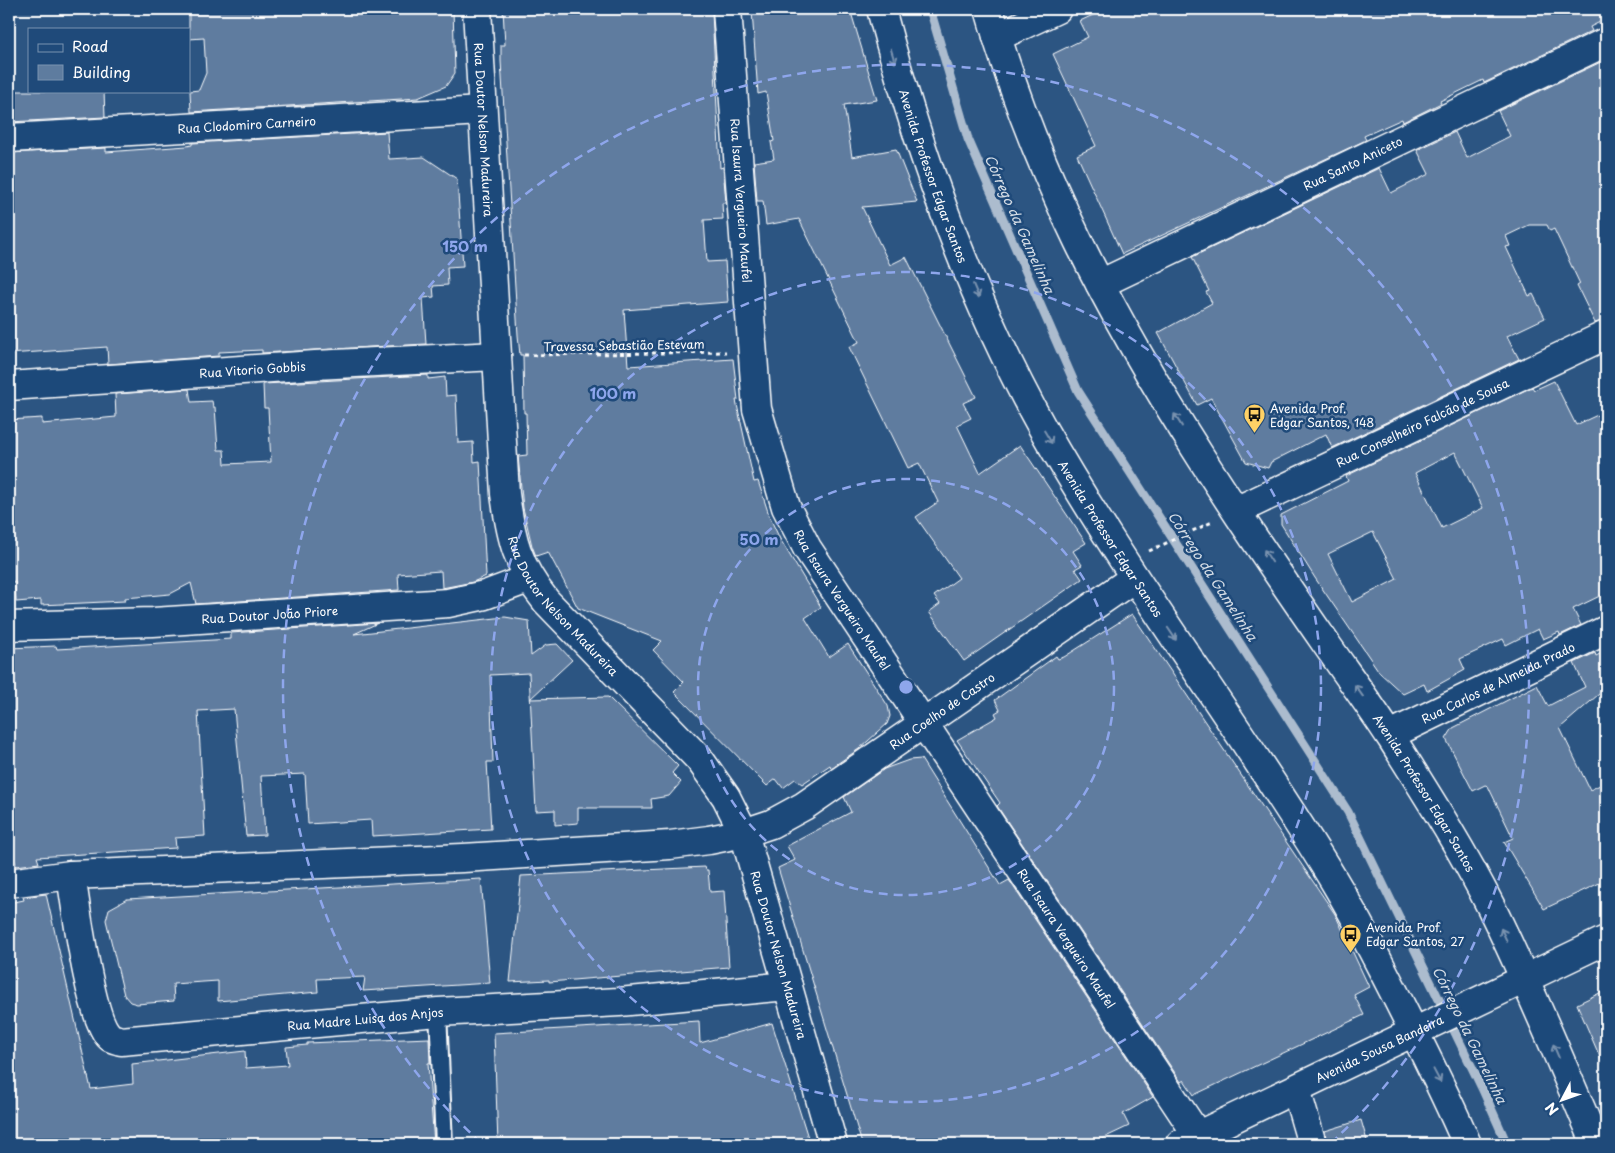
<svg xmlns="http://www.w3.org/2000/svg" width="1615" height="1153" viewBox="0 0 1615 1153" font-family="'Playpen Sans',sans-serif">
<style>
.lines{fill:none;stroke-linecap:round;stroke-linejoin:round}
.stream{stroke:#acbcce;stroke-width:9}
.building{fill:#5e7c9f;stroke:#fff;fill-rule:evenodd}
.lane-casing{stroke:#fff;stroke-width:20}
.street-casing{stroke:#fff;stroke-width:31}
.secondary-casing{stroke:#fff;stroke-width:31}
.path{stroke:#fff;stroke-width:3;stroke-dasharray:4 4;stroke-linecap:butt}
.lane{stroke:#1f4a7a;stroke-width:16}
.street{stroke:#1f4a7a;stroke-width:28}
.secondary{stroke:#1f4a7a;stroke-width:28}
.oneway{stroke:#7992af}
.ring{fill:none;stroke:#8ea6ec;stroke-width:2.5;stroke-dasharray:9 6}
.labels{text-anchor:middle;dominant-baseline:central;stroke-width:5;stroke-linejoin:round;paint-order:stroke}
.street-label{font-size:12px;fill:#fff;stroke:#1f4a7a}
.poi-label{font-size:12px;fill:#fff;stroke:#1f4a7a;text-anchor:start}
.water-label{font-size:14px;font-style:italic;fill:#d5dde6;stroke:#1f4a7a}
.centre{fill:#8ea6ec;stroke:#1f4a7a;stroke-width:2.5}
.ring-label{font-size:15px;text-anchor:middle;font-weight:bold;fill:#8ea6ec;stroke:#1f4a7a;stroke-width:5;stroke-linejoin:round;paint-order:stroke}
</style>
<rect width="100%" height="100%" fill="#2c5582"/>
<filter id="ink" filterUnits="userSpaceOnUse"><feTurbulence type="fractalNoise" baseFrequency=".02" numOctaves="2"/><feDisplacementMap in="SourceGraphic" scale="10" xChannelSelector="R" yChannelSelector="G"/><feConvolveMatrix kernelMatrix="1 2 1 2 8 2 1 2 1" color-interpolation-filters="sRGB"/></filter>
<g filter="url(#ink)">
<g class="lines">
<path class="stream" d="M930,9L968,139L1078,391L1348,812L1482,1088L1507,1144"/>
</g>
<path class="building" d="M189,9H453L455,73L446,86L418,98L191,112L190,91L199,90L206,73L204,38L189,39Z
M503,9H710L712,12L720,168L723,167L726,203H722L723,219L704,220L707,262L725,261L728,302L624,310L628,366L733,359L738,400H736L754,482L758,481L770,518L780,539L821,607L805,618L829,657L848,644L888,706L890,716L887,724L859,749L831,768L830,765L802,784L795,779L783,788L776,779L767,786L674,692L684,682L653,650L662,641L578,608L548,552L536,556L532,546L523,508L518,456L527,455L526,413H524L523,355H520L518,335L501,61V45H505Z
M771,9H850L877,100L844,105L852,157L896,149L917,202L862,207L890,265L906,257L976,397L963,403L971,418L957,425L980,473L1020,445L1086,543L1073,551L1082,565L1075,569L1082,579L964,661L929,612L940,604L934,596L959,578L916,517L938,502L919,463L908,468L849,347L859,342L799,219L766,225L763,201H757L754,162L774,159L771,142L774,141L766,92L758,94L752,11H771Z
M1106,9H1606V19L1590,27L1592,31L1484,83L1483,80L1440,101L1441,103L1403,122L1402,119L1364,136L1366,140L1122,254L1077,155L1096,146L1053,54L1088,37L1080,21Z
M1605,60L1606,320L1595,323L1577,286L1580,284L1554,229L1550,231L1547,225H1529L1506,236L1510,246L1506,247L1529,296L1533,294L1545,318L1507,336L1519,359L1332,448L1326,434L1271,462L1268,468L1246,462L1211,398L1197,405L1158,333L1212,303L1206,292L1209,291L1192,257L1379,168L1391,193L1429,174L1417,150L1455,132L1467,158L1510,136L1498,111Z
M9,91H104L105,117L9,122Z
M387,132L389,159L424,157L457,179L463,266L447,267L448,285L433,286L434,297L423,298L426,344L262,353V350L219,352V356L108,364L107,347L9,354V153L106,148V152L187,146L192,145V143Z
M428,375V379L445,377L446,396L456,395L458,443L473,442L474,462L480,461L486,576L473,582L442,588L441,571L398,574L399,590L196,604L191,583L170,594L125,598V601L41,605V600L16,602L15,582H9V420L42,418V424L116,417L115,394L189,389L191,402L212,401L213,407H215L218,450H224L225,464L271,462L268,408H264L263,384Z
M1554,381L1576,425L1606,411V593L1573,609L1581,625L1560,635L1559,632L1543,639L1538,629L1506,645L1503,639L1460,659L1465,670L1427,691L1424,684L1403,694L1380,673L1315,578L1281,524V515L1348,481L1346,476L1532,387L1534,390ZM1455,452L1483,508L1442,528L1415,473ZM1373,532L1397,579L1352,602L1328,554Z
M1132,614L1335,914L1369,987L1354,995L1364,1015L1194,1095L1184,1080L1181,1082L997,806L1000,803L957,740L997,717L995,713L1000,710L995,700L1056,656L1058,659L1064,657Z
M505,617L529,621L531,656L546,645L557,644L572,660L530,699L608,697L678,766L672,773L681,782L669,796L651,799L652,808H578V823L555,825V810L536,811L529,673L490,675L493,762H487L491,829L372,836L371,820L308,824L305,774L261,776L265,835L246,836L234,709L198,711L205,836L175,838L176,848L37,857L39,863L16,866L9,834V648L56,646L57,649L231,639V633L378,623L354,634Z
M1606,651V688L1560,728L1590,790L1606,782V880L1544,909L1504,842L1513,838L1488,786L1485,785L1473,791L1446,739L1453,728L1537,685L1548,706L1585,687L1574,663L1595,653L1596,656Z
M921,759L1000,885L1009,880L1153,1097L1123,1114L1129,1126L1091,1144H862L778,868L795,860L787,846L851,812L844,797L884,769L909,760Z
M705,867L706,870H708L710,892L724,891L729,967L549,982V980L510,982L521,876Z
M481,879L490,983L363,991L365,977L317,979L318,992L218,1001V981L173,984L174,1001L137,1004L130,1002L124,995L106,920L109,909L127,899Z
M46,894L91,1089L133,1084L132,1064L245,1051L246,1068L288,1065L286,1047L307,1045V1043L429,1038L430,1063H428L434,1144H9V903L24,900L23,897Z
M1606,990V1071L1577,1004Z
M699,1021L700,1043L772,1023L810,1144H621V1139L560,1138V1144H498L494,1033Z
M1361,1120L1368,1144H1327L1325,1131Z"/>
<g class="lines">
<defs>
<path id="lane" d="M438,1012L444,1144"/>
<g id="street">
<path id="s1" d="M477,9L505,494C511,539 517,565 546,601L700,760L726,797L744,833L833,1144"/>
<path id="s2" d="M727,9L757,409L786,507L807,548L1198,1136"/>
<path d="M997,37L1057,9"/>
<path id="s3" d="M9,138L482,111"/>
<path id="s4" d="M1100,284L1606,42"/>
<path id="s5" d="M9,386L315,365L497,356"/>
<path id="s6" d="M1238,510L1606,335"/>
<path id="s7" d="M9,626L153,622L448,603L485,595L528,579"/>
<path id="s8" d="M1390,735L1606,630"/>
<path id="s9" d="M71,875C76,906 90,1020 110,1037C113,1039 118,1040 121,1041L438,1012L619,1002L788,986"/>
<path id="s10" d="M9,883L71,875L463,858L670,845L709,840L744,833L771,824L804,806L1134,578"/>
<path d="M1296,1089L1312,1144"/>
</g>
<g id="secondary">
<path id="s11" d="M881,9C919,154 970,298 1043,429C1131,584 1241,727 1333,879C1362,927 1387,978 1412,1028C1431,1066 1450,1104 1467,1144"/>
<path id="s12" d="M989,9C1033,169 1113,320 1202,459C1243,523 1286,586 1329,648C1350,678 1372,708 1392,739C1426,793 1462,849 1491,907C1529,984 1562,1065 1596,1144"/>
<path id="s13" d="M1180,1144L1606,940"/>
</g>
</defs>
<use href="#lane" class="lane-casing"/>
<use href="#street" class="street-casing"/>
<use href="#secondary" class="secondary-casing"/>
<path class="path" d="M524,355L726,352
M1149,551L1212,522"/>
<use href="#lane" class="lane"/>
<use href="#street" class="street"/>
<use href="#secondary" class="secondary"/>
</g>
<defs><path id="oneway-shaft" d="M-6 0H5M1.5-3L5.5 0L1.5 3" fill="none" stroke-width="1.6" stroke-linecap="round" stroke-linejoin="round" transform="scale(1.25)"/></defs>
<g class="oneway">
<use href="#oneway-shaft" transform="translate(893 56) rotate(73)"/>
<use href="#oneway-shaft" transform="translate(976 291) rotate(67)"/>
<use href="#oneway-shaft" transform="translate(1178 420) rotate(-122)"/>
<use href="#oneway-shaft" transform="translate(1048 437) rotate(59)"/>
<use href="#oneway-shaft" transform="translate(1268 556) rotate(-123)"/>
<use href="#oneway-shaft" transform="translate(1172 634) rotate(56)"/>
<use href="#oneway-shaft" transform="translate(1359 691) rotate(-125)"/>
<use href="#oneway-shaft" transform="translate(1504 935) rotate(-115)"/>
<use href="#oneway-shaft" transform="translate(1556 1051) rotate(-113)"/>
<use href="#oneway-shaft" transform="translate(1437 1076) rotate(62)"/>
</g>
</g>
<g class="ring">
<circle cx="906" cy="687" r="208"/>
<circle cx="906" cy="687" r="415"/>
<path d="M481 1143A623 623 0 1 1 1331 1143"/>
</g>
<defs>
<symbol id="bus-pin" viewBox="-11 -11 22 30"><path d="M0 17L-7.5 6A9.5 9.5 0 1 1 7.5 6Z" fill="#ffd166" stroke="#1f4a7a"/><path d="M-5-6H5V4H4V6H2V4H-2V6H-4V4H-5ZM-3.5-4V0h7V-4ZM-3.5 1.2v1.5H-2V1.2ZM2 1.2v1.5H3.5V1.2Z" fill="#111"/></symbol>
</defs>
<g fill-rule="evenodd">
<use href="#bus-pin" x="1242" y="402" width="25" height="34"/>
<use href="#bus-pin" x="1338" y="922" width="25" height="34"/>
</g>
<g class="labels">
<g class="street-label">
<text stroke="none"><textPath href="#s3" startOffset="238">Rua Clodomiro Carneiro</textPath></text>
<text stroke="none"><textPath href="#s1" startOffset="121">Rua Doutor Nelson Madureira</textPath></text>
<text stroke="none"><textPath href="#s4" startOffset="280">Rua Santo Aniceto</textPath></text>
<text stroke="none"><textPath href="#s11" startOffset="175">Avenida Professor Edgar Santos</textPath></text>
<text stroke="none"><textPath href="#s2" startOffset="192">Rua Isaura Vergueiro Maufel</textPath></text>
<text transform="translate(624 345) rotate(-1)">Travessa Sebastião Estevam</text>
<text stroke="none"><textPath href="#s5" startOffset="244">Rua Vitorio Gobbis</textPath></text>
<text stroke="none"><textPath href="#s6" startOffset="204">Rua Conselheiro Falcão de Sousa</textPath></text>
<text stroke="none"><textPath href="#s11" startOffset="580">Avenida Professor Edgar Santos</textPath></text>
<text stroke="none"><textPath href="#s2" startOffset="612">Rua Isaura Vergueiro Maufel</textPath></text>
<text stroke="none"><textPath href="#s1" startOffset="616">Rua Doutor Nelson Madureira</textPath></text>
<text stroke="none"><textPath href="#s7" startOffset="261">Rua Doutor João Priore</textPath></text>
<text stroke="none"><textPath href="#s8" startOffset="120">Rua Carlos de Almeida Prado</textPath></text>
<text stroke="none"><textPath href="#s10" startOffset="971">Rua Coelho de Castro</textPath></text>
<text stroke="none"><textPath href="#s12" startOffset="901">Avenida Professor Edgar Santos</textPath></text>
<text stroke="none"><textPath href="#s2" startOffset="1018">Rua Isaura Vergueiro Maufel</textPath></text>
<text stroke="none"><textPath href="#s1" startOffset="1036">Rua Doutor Nelson Madureira</textPath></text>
<text stroke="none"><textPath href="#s9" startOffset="425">Rua Madre Luisa dos Anjos</textPath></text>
<text stroke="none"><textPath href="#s13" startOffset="221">Avenida Sousa Bandeira</textPath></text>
</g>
<g class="poi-label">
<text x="1270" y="408">Avenida Prof.<tspan x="1270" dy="14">Edgar Santos, 148</tspan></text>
<text x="1366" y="927">Avenida Prof.<tspan x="1366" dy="14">Edgar Santos, 27</tspan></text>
</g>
<g class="water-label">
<text transform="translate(1020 224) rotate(66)">Córrego da Gamelinha</text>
<text transform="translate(1213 576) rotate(57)">Córrego da Gamelinha</text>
<text transform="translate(1470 1035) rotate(64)">Córrego da Gamelinha</text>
</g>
</g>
<circle cx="906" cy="687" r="8" class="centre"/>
<g class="ring-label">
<text x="465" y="252">150 m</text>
<text x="613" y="399">100 m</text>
<text x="759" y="545">50 m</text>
</g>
<rect width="1615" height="1153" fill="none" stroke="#1f4a7a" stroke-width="30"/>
<rect x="15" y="15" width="1585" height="1123" fill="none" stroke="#fff" stroke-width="2" filter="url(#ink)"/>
<rect x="28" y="28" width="162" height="65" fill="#1f4a7a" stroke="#7992af"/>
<rect x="38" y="44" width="25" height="8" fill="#1f4a7a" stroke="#7992af"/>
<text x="72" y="52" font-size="15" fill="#ffffff">Road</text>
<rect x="38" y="65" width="25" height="15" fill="#5e7c9f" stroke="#7992af"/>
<text x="72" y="78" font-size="15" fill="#ffffff">Building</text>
<g transform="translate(1562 1100) rotate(229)" stroke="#1f4a7a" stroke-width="4" paint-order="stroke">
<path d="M0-4L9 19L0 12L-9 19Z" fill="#ffffff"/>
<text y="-8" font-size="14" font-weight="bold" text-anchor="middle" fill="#ffffff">N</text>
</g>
</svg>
